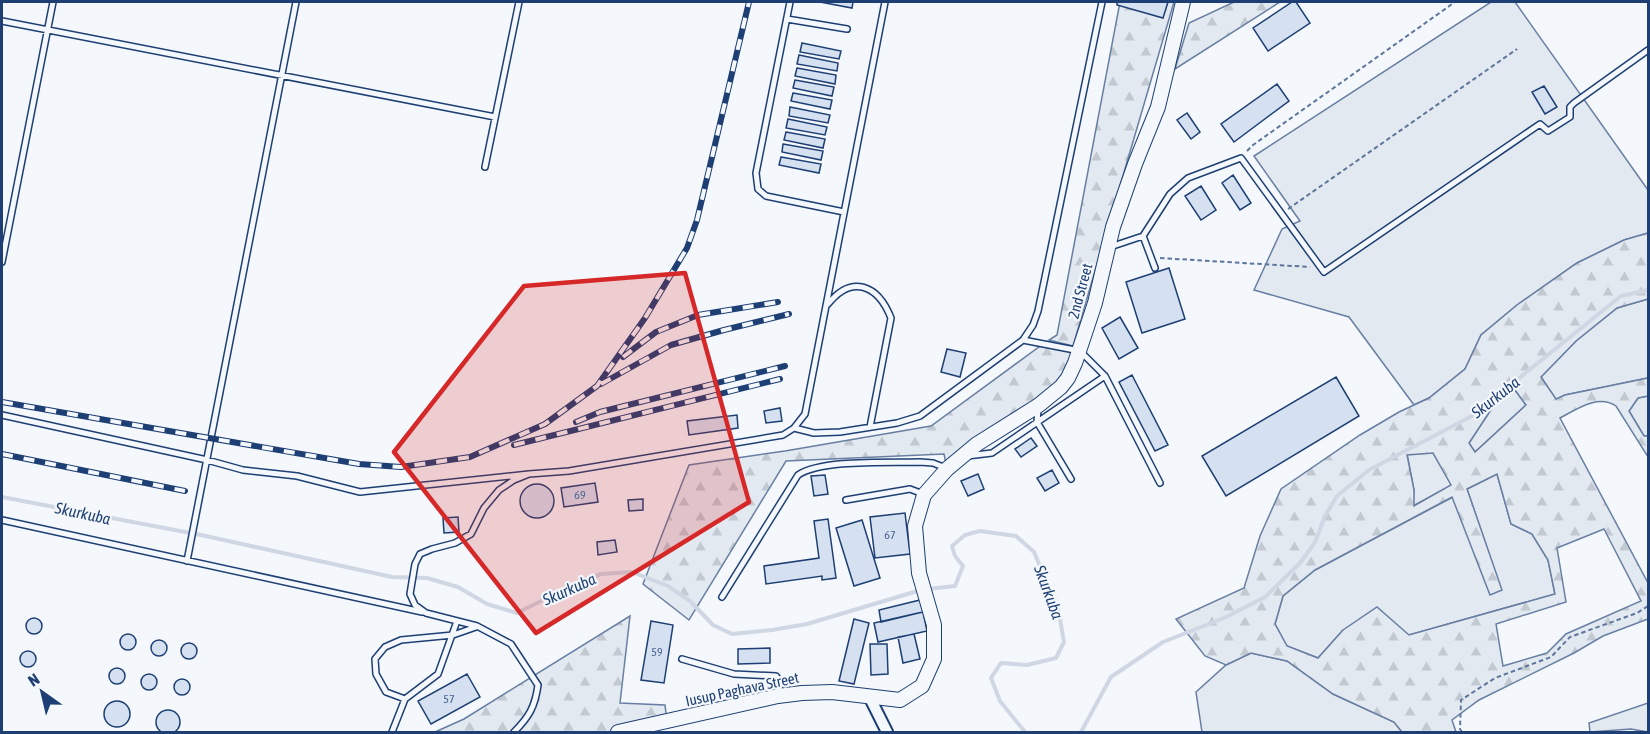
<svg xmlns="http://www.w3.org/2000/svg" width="1650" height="734" viewBox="0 0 1650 734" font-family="'Asap Condensed',sans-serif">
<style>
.green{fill:#e3e9f0;stroke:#687fa3;stroke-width:1.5}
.forest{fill:url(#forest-firs);stroke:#687fa3;stroke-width:1.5;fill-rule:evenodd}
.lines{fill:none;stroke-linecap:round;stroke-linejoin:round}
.stream{stroke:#cfd7e4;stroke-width:4}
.building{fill:#d5e0f0;stroke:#1d3f73;stroke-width:1.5}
.service-casing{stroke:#1d3f73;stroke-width:8}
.minor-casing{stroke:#1d3f73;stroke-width:14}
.tertiary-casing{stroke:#1d3f73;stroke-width:16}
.path{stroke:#5e769c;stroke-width:2;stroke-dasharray:4.5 3;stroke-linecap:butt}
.service{stroke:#f4f7fb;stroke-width:5}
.minor{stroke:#f4f7fb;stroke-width:10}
.tertiary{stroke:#f4f7fb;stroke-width:14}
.rail-casing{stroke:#1d3f73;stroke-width:6}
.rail{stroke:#f4f7fb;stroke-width:4;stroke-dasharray:11;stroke-linecap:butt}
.marked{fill:#d62828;fill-opacity:0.2;stroke:#d62828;stroke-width:4.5;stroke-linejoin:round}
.labels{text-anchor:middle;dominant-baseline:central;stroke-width:4.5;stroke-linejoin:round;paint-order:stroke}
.number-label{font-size:12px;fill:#4b6792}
.street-label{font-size:15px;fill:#1d3f73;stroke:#f4f7fb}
.water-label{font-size:16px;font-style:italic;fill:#1d3f73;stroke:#f4f7fb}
</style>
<defs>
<pattern id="forest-firs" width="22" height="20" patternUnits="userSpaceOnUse" patternTransform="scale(1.5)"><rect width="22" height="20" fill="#e3e9f0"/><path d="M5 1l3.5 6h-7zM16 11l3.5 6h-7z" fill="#c2c9d1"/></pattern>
</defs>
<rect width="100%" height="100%" fill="#f4f7fb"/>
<path class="green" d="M1491,2H1515L1648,190V233L1624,240L1577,263L1517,305L1481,335L1465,369L1429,398L1414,405L1349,317L1254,290L1282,229L1300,221L1254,156Z
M1648,299V378L1565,395L1556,400L1541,377L1576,341L1617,308Z
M1515,390L1526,405L1475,452L1469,443L1494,405Z
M1648,396V436H1644L1629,411L1638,398Z
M1433,453L1452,485L1413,506L1414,490L1407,454Z
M1497,474L1511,524L1532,534L1548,560L1555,594L1409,635L1343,630L1318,658L1287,646L1275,624L1283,596L1315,570L1453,497L1490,594L1501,589L1467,489Z
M1251,653L1287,661L1333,694L1394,722L1402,732H1202L1196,692L1226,665Z
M1648,703V732L1631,729L1590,732L1589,723Z"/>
<path class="forest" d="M1120,2H1174L1073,346L1049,340L1057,335Z
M1234,2H1280L1175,69L1189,23Z
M1648,233V299L1617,308L1576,341L1541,377L1556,399L1565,395L1648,378V396L1638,398L1629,411L1644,436H1648V457L1616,406C1598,394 1577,409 1560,418L1648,583V619L1603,636L1574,653L1479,700L1452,720L1456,732H1402L1394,722L1333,694L1287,661L1251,653L1226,665L1205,656L1176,619L1244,588L1260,536L1281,489L1360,435L1399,412L1429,398L1465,369L1481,335L1517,305L1577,263L1624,240ZM1515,390L1526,405L1475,452L1469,443L1494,405ZM1433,453L1451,485L1414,506V490L1407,455ZM1497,474L1511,524L1532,534L1548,560L1555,594L1409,635L1377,607L1343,630L1318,658L1287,646L1275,624L1283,596L1315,570L1452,497L1490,595L1502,590L1467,489ZM1604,529L1641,601L1566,634L1547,653L1503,666L1496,624L1566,602L1557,548Z
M1043,344L1080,351L1068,378L947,469L944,454L786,461L689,620L643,584L689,465L785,451L931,426Z
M630,616L620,703L665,705L667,722L618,732H435L464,719Z"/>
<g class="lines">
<path class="stream" d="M2,497L201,535L392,577L427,578L458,587L487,604L517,613L581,581L601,574L632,572L668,586L690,601L713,625L732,634L772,630L807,624L921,590
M928,589L955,586L963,566L955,556L952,546L965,535L980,531L1016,536L1034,552L1058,608L1064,642L1056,658L1027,665L1001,663L991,678L1000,701L1025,732
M1081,732L1111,677L1163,642L1224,618L1265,597L1300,563L1315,542L1325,516L1337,496L1369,470L1472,416L1621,296L1648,290"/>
</g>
<path class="building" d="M820,2H853L852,8Z
M1117,2H1168L1163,18L1117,5Z
M1292,2H1296L1310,23L1268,51L1253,28Z
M802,43L841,51L839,59L800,52Z
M799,55L838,63L837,71L797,64Z
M797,68L836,75L835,84L795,76Z
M795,80L834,87L832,96L793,88Z
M1277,84L1289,101L1234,142L1221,124Z
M1544,86L1557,107L1545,114L1532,92Z
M793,93L832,100L830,109L791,101Z
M790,107L830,115L828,123L789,116Z
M1187,113L1200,132L1191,139L1177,120Z
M788,119L827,127L825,135L786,128Z
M786,132L825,139L823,148L784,140Z
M783,144L823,151L821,160L782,152Z
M781,157L821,164L819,173L779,165Z
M1233,175L1251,203L1240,210L1222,183Z
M1201,186L1216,210L1201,220L1185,196Z
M1169,268L1185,319L1142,333L1126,282Z
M1120,317L1138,348L1119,359L1102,328Z
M947,349L966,353L960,377L941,372Z
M1132,375L1168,445L1155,451L1119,382Z
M1336,377L1359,416L1226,496L1202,456Z
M780,408L782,421L766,423L764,411Z
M737,415L738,428L689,435L687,421Z
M1031,438L1037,446L1021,457L1015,449Z
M1052,470L1059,483L1045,491L1037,478Z
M978,474L984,489L968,496L961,481Z
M825,475L828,494L814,496L811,476Z
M595,483L598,502L564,507L561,488Z
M520 501a17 17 0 1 1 34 0a17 17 0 1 1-34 0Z
M643,499V510L629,511L628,500Z
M905,513L910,554L875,558L870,517Z
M458,517L459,532L444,533L443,518Z
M828,519L836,578L822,580V576L766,584L764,566L819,558L814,521Z
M862,520L880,578L854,586L836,528Z
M615,540L617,552L598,555L597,542Z
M920,600L923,612L881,622L879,610Z
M923,612L927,631L878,642L874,623Z
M26 626a8 8 0 1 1 16 0a8 8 0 1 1-16 0Z
M854,619L869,623L854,684L839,681Z
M651,621L673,625L664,683L641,680Z
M120 642a8 8 0 1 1 16 0a8 8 0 1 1-16 0Z
M914,634L920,659L903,663L898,637Z
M151 648a8 8 0 1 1 16 0a8 8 0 1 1-16 0Z
M181 651a8 8 0 1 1 16 0a8 8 0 1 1-16 0Z
M870,644H887L888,674L871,675Z
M770,648V663L738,664V649Z
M20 659a8 8 0 1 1 16 0a8 8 0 1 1-16 0Z
M109 676a8 8 0 1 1 16 0a8 8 0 1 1-16 0Z
M141 682a8 8 0 1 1 16 0a8 8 0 1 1-16 0Z
M467,674L480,697L431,724L418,701Z
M174 687a8 8 0 1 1 16 0a8 8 0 1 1-16 0Z
M104 714a13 13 0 1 1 26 0a13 13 0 1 1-26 0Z
M156 722a12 12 0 1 1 24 0a12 12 0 1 1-24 0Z"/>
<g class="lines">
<defs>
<path id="service" d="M790,2L756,173L758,189L766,196L844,212
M787,19L847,29
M2,21L495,117
M485,167L519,2
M1143,236L1155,268
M1110,247L1143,236L1170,194L1188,178L1241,158L1324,272L1540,124L1548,131L1570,117V107L1574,103L1648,50
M2,262L53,2
M828,304C852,274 878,285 891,318L870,427
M1023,340L1033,325L1038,311L1102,2
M1105,376L1160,483
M1038,409L1037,422L1071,479
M2,415L207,460L243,470L297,476L360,492L529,474L514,480L499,490L484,508L471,534L455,543L432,549L420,554L415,564L410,594L415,605L426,613L477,626L511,644L538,685C535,707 529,717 514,732
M794,428L814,433L840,432L897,423L920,416L1023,340L1080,351L1105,376L992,453L967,456
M529,474L569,471L783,435L794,428L805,414L885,2
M846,500L910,489L923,494
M2,520L422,612
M187,561L296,2
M722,597L798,475C822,459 889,463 920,462L933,463L946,468
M682,659L734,674L776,676L780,682L778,695
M405,699L386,692L376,674L375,659L385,647L401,640L453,635L476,627
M392,732L405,699L438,674L457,621"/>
<path id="minor" d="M870,698L887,732"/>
<path id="tertiary" d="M618,732L778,696L802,693L832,692L900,700L922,686L934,659V625L919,573L915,526L924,495L947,469L977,444L1039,405L1061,387L1068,378L1075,363L1095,303L1113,227L1135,164L1158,107L1183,2"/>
</defs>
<use href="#service" class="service-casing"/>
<use href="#minor" class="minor-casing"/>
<use href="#tertiary" class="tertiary-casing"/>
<path class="path" d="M1247,151L1253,145L1455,2
M1288,209L1517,49
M1160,258L1310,267
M1462,732L1460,729L1461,700L1495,678L1551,657L1570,637L1637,613L1648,606"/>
<use href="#service" class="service"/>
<use href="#minor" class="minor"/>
<use href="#tertiary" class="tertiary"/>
<defs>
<path id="rail" d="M623,357L656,332L698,315L778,302
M601,384L671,345L724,330L789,314
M2,402L359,464L401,467L470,457L545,424L597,386L645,318L687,248L697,220L749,2
M576,422L600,412L785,366
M514,445L780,379
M2,454L185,491"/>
</defs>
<use href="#rail" class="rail-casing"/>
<use href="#rail" class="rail"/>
</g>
<path class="marked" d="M685,273L749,502L536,633L394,452L524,286Z"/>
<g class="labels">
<g class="number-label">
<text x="580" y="495">69</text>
<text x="890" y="535">67</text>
<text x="657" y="652">59</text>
<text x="449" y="699">57</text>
</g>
<g class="street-label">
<text transform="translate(1080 291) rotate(-75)">2nd Street</text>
<text transform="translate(742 689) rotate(-12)">Iusup Paghava Street</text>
</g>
<g class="water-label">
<text transform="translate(1495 397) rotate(-38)">Skurkuba</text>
<text transform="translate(83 513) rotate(12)">Skurkuba</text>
<text transform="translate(569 589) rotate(-24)">Skurkuba</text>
<text transform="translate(1049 592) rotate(70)">Skurkuba</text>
</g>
</g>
<rect width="1650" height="734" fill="none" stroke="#1d3f73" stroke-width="6"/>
<g transform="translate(42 692) rotate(326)" stroke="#f4f7fb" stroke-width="4.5" paint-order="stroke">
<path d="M0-4.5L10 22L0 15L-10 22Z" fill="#1d3f73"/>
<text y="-9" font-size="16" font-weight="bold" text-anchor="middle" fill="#1d3f73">N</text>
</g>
</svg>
